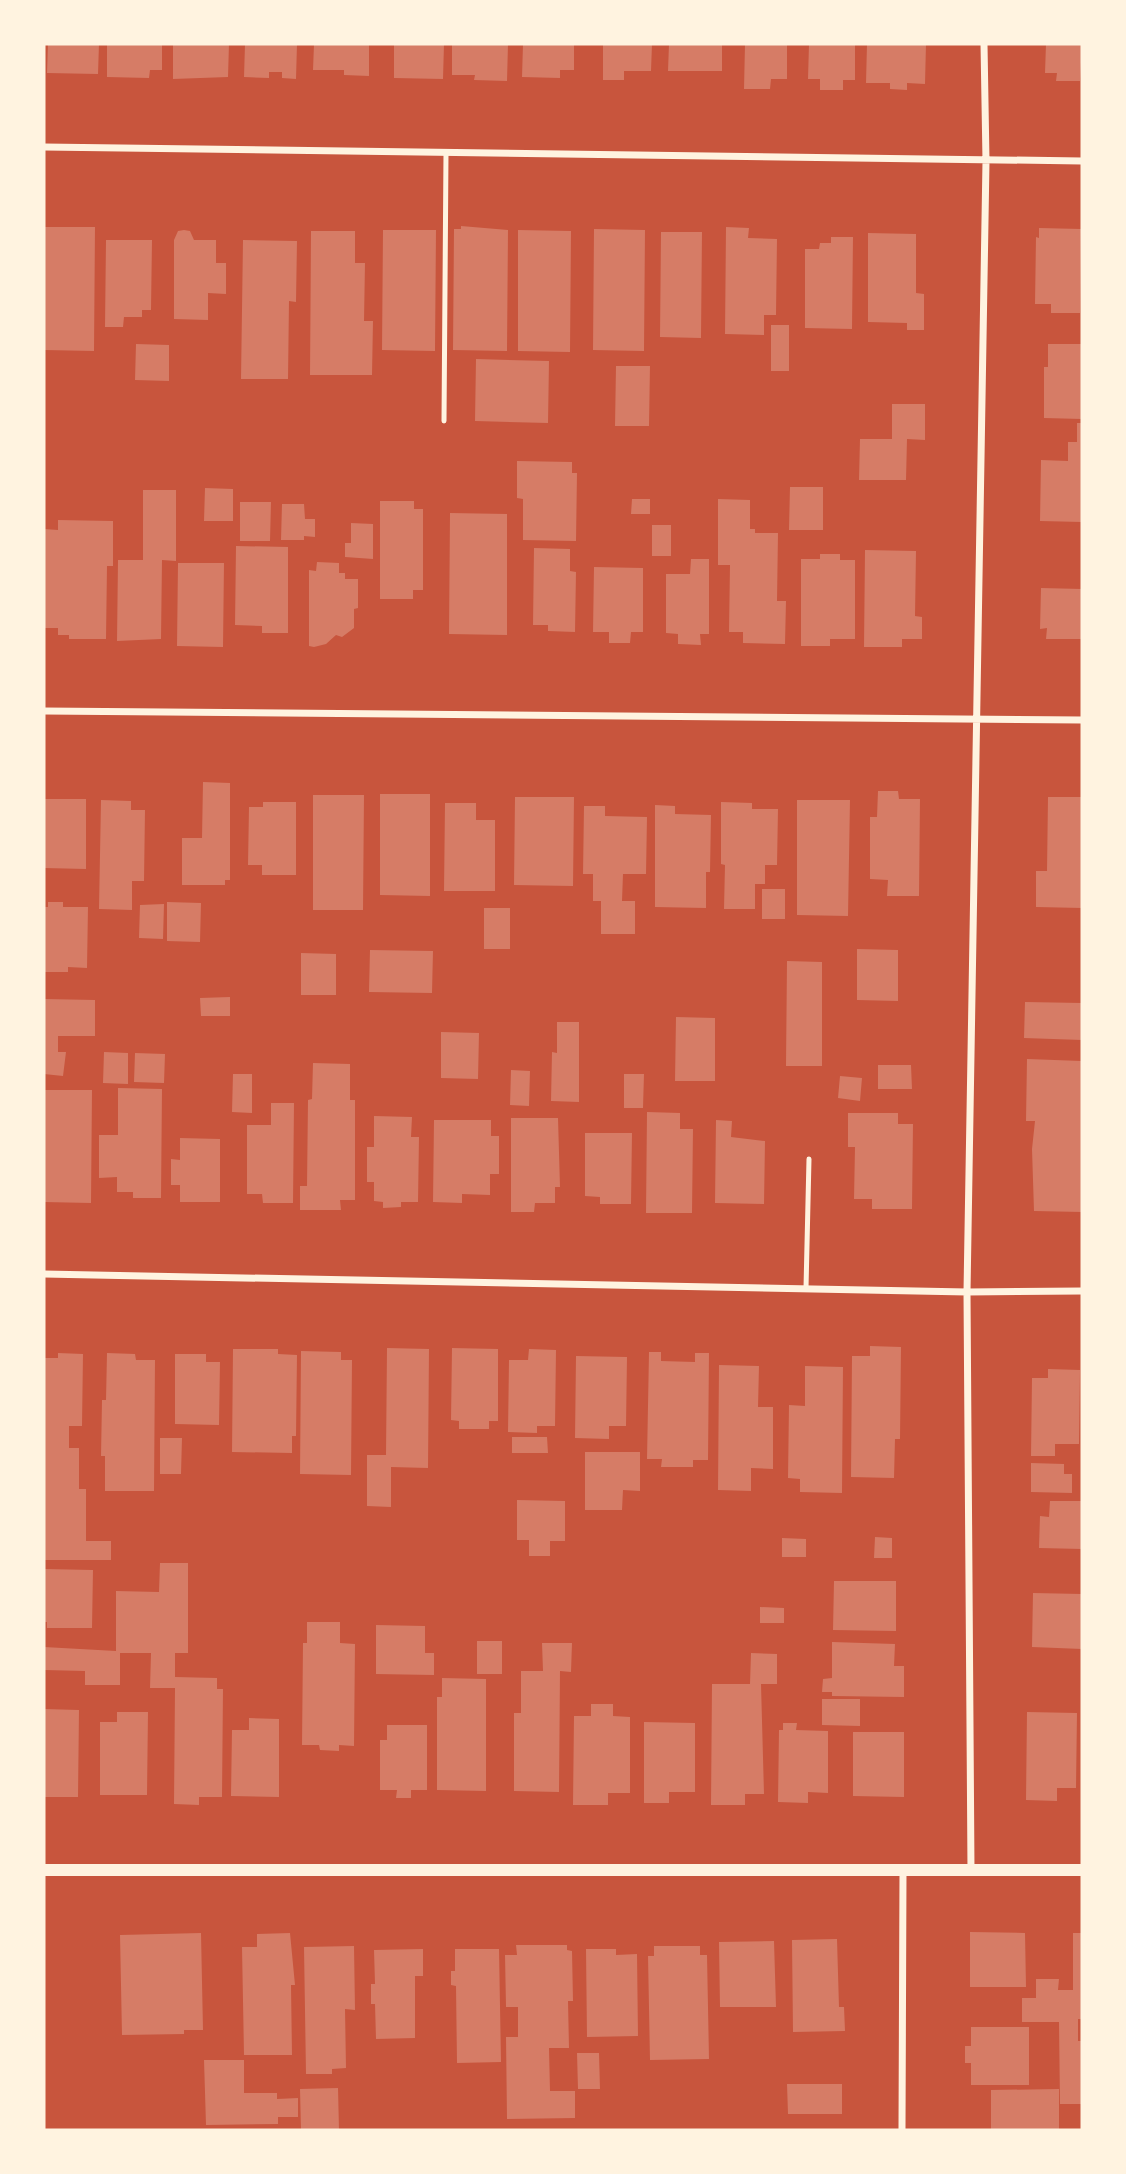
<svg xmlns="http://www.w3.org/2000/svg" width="1126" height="2174" viewBox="0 0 1126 2174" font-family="Jost,sans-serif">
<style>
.building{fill:#d67c66}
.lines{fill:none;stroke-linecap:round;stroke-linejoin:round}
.service{stroke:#fff3e0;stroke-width:5}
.minor{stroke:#fff3e0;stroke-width:7}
.tertiary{stroke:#fff3e0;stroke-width:12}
</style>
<rect width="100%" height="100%" fill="#c8553d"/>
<path class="building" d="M48,44H99L98,74L47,73Z
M107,44H162V70H150L149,78L107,77Z
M173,44H229L228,77L173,79Z
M245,44H297L296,79L282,78V72H269V78L244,77Z
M314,44H369V76L344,75V70H313Z
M394,44H444L443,79L394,78Z
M452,44H508L507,81L474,80L475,75H452Z
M523,44H574V70H560V78L522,77Z
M603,44H652L651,71H624V80H603Z
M669,44H722V71H668Z
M745,44H787V79H771L770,89H744Z
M809,44H855V80H843V90H820V79H808Z
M867,44H926L925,84L907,83V90L890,89V83H866Z
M1046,44H1082L1080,81H1056L1057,73H1045Z
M461,226L508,230L507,351L453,350L454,229H461Z
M44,227H95L94,351L44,350Z
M726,227L749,228L748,238L777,239L776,315H764V335L725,334Z
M1039,228L1081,229L1080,313H1051V304H1035L1036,237L1039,238Z
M594,229L645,230L644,351L593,350Z
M184,230L190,231L194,240H216V263H226V294L208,293V320L174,319V240L178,231Z
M383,230H436L435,351L382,350Z
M518,230L571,231L570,352L518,351Z
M311,231H355V263H365L364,321H373L372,375H310Z
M661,232H702L701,338L660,337Z
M868,233L916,234V293L924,294V330H907V323L868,322Z
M831,237H853L852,329L805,328V249H819L820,243H831Z
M106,240H152L151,310H142V317H124L123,327H105Z
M243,240L297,241L296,302L289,301L288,379H241Z
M771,325H789V371H771Z
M136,344L169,345V381L135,380Z
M1048,344H1082V419L1044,418V367H1048Z
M476,359L549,361L548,423L475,421Z
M616,366H650L649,426H615Z
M892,404H925V440L907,439L906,480H859L860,439H892Z
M1077,423H1082V522L1040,521L1041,460L1068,461V442H1077Z
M517,461L572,462V473H577L576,541L523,540V499L517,498Z
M790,487H823V530H789Z
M205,488L233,489V521H204Z
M143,490H176V561L162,560L161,639L117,641L118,560H143Z
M632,499H650V514H631Z
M718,499L750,500V529H755V533H778L777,601H786L785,644L743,643V632H729L730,565H718Z
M380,501H414V509H423V590H413V599H380Z
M240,502H271L270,541H240Z
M282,504H304L305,519H315V537L304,536V540H281Z
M450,513L507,514V635L449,634Z
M58,520L113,521V566H107L106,639H69V635H58V628H44V529L58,530Z
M351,523L373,524V559L345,557V543H351Z
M652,525H671V556H652Z
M236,546L288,547V633H262V626L235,625Z
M534,548L570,549V571L576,572L575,632L548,631V625H533Z
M865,550L916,551L915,616L922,617V639H902V647H864Z
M820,554H840V560H855V639H830V646H801V559H820Z
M691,559H709V634H700L701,645L678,644V634L666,633V574H690Z
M317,562L339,563V573H345V579H358V608L354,609V628L342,637L336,635L326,644L314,647L309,646V570L316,571Z
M178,563H224L223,647L177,646Z
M594,567L643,568V632H631L630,643H609V632H593Z
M1041,588L1082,589V639H1046L1047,628L1040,629Z
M203,782L230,783V880H225V885H182V838H202Z
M878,791H898L899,799H920L919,896H887L888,880L870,879V817H877Z
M380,794H430V896L380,895Z
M313,795H364L363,910H313Z
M515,797H574L573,886L514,885Z
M1048,797H1082V908L1036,907V871H1047Z
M44,799H86V869L44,868Z
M101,800L131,801V810H145L144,881H132V910L99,909Z
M797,800H850L848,916L797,915Z
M263,802H296V875H262V865H248L249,807H263Z
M721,802L752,803V809H778L777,865H765V884H755V909H724L725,865L721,864Z
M445,803H476V820H495V891H444Z
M655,805L675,806V814L711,815L710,872H706V908L655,907Z
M584,806H605V816L647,817L646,874H623L622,901H635V934H601V901H593V874H583Z
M762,889H785V919H762Z
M48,902H63V907H88L87,968L68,967V972H44V907H48Z
M167,902L201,903L200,942L167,941Z
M164,904L163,939L139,938L140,905Z
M484,908H510V949H484Z
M857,949L898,950V1001L857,1000Z
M370,950L433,951L432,993L369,992Z
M301,953L336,954V995H301Z
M787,961L822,962V1066H786Z
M230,997V1016H201L200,998Z
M44,999L95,1000V1036H58V1052H66L63,1076L44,1074Z
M1025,1002L1082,1003V1040L1024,1038Z
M676,1017L715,1018V1081H675Z
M557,1022H579V1102L551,1101L552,1052L557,1053Z
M441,1032L479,1033L478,1079L441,1078Z
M104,1052L128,1053V1084L103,1083Z
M135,1053L165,1054L164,1083L134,1082Z
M1027,1059L1082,1061V1212L1034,1211L1032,1149L1035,1121H1026Z
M313,1063L350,1064V1100H355V1200H340L341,1210H300V1186H307L308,1100L312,1099Z
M878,1065H911L912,1089H878Z
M511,1070L530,1071L529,1106L510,1105Z
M233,1074H252V1113L232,1112Z
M624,1074H644L643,1108H624Z
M840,1076L862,1078L860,1101L838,1098Z
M118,1088L162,1089L161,1198H133V1192H117V1177L99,1178V1135H118Z
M44,1090H92L91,1203L44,1202Z
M271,1103H294L293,1203H263L262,1194H247V1125H271Z
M647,1112L680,1113V1129H693L692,1213H646Z
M848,1113H898V1124H913L912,1209H872V1199H854L855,1147H848Z
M374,1116L412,1117L411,1137H419L418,1202H401V1207L383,1208V1202L374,1201V1182H367V1147H374Z
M511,1118H558L560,1187H555V1203H535L534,1212H511Z
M434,1120H491V1136H499V1174H490V1195L462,1194V1203L433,1202Z
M716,1120L732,1121L731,1137L765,1141L764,1204L715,1203Z
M585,1133H632L631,1204H600V1197L585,1196Z
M180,1138L220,1139V1202H180V1185H171V1159L180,1160Z
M870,1346L901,1347L900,1439H895L894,1478L851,1477L852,1356H870Z
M387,1348L429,1349L428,1468L391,1467V1507L367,1506V1455H386Z
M452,1348L498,1349V1421H489V1429H459V1421L451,1420Z
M233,1349H278V1354L297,1355L296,1436H292V1453L232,1452Z
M529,1349L556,1350L555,1426H537V1433L508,1432L509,1360H528Z
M301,1351L341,1352V1360H352L351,1475L300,1474Z
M649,1352H661V1361L695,1362V1353H709L708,1460H693V1467H661L662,1459H647Z
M58,1353L83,1354L82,1426H69V1448H79V1489H86V1541H111V1560H44V1358H58Z
M107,1353L135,1354L136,1360H155L154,1491H105V1456H101L102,1400H106Z
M175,1354H206V1362H220L219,1425L175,1424Z
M576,1356L627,1357L626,1426H609V1439L575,1438Z
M719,1365L759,1366L758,1407H773V1469L751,1468V1491L718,1490Z
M805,1366L843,1367L842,1493L800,1492V1479L788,1478L789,1405L805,1406Z
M1048,1369L1080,1370L1079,1444H1055V1456H1031L1032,1378H1048Z
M512,1437H547L548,1453H512Z
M160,1438H182L181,1474H160Z
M585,1452H640V1491L623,1490L622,1510H585Z
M1031,1463L1064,1464V1474H1072V1493L1031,1492Z
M517,1500L565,1501V1541H550V1556H529V1540H517Z
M1050,1501H1082V1549L1039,1548L1040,1516L1049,1517Z
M875,1537L892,1538V1558H874Z
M782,1538L806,1539V1557H782Z
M160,1563H188V1653H175V1677L217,1678V1689H223L222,1797H199V1805L174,1804L175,1688H150L151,1653H120V1685H85V1671L44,1670V1647L116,1651V1591L159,1592Z
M44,1569L93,1570L92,1628H47V1622H44Z
M834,1581H896V1631L833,1630Z
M1033,1593L1082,1594V1649L1032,1647Z
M760,1607L784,1608V1623H760Z
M307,1622H340V1643L355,1644L354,1746L339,1745V1751L320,1750L319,1745H302L303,1643H307Z
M376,1625L425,1626V1653H434V1675L376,1674Z
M477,1641H502V1674H477Z
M832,1642L895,1644L894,1666H904V1697L832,1696V1692H822L823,1679L832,1678Z
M542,1643H572L571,1672L560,1671L559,1792L514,1791V1713H521V1671H543Z
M751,1653L777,1654V1684H761L764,1794H745V1805H711L712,1684H750Z
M442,1678L486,1679V1791L437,1790V1697H442Z
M822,1699H860V1726L822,1725Z
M591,1704H613V1716L630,1717V1793H608V1805H573L574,1716H591Z
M44,1709L79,1710L78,1797H44Z
M117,1712H148L147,1795H100V1722H117Z
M1027,1712L1077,1713L1076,1788H1057V1801L1026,1800Z
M249,1718L279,1719V1797L231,1796L232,1730H249Z
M644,1722L695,1723V1792H669V1803H644Z
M783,1723H797L796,1730L828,1731V1793L808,1792V1803L778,1802L779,1730H783Z
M387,1725H427V1790H411V1798H396L397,1790H380V1740H387Z
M853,1732H904V1797L853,1796Z
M970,1932L1025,1933L1026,1987H970Z
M201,1933L203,2030H184V2034L122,2035L120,1935Z
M290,1933L295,1985H291L292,2055H244L242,1947H257V1934Z
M1073,1933H1082V2019H1078V2041H1082V2104H1060L1059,2022H1022V1998H1036V1979H1059L1058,1990H1073Z
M837,1939L839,2007H844L845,2031L793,2032L792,1940Z
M774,1941L776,2007H720L719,1942Z
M516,1945H567V1950L572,1951L573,2001H568L569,2048H549L550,2091H575V2118L507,2119L506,2037H518V2007H506L505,1955H517Z
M354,1946L355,2010L345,2009L346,2068L332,2069V2074H306L304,1947Z
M654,1946H700V1955H707L709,2059L650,2060L648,1956H654Z
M423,1949V1976H415V2038L376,2039L375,2004H371V1984H375L374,1950Z
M455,1949H499L501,2062L457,2063L456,1986L451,1985V1971H455Z
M586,1949H616V1955L637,1954L638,2036L587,2037Z
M971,2027H1029V2085H971V2063H965V2046H971Z
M577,2053H599L600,2089H578Z
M204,2060H244V2093H277V2099L298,2098V2117H278V2124L206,2125Z
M787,2084H842V2114H788Z
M338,2088L339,2130H301L300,2089Z
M1059,2089V2130H991V2090Z"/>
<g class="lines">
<path class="service" d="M444,421L446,153
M806,1288L809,1159"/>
<path class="minor" d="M44,147L1082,161
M44,711L1082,720
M44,1274L967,1292L1082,1291
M971,1871L967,1292L986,161L984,44
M902,2130L903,1872"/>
<path class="tertiary" d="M44,1870H1082"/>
</g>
<rect width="1126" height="2174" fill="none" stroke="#fff3e0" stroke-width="91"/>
</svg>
